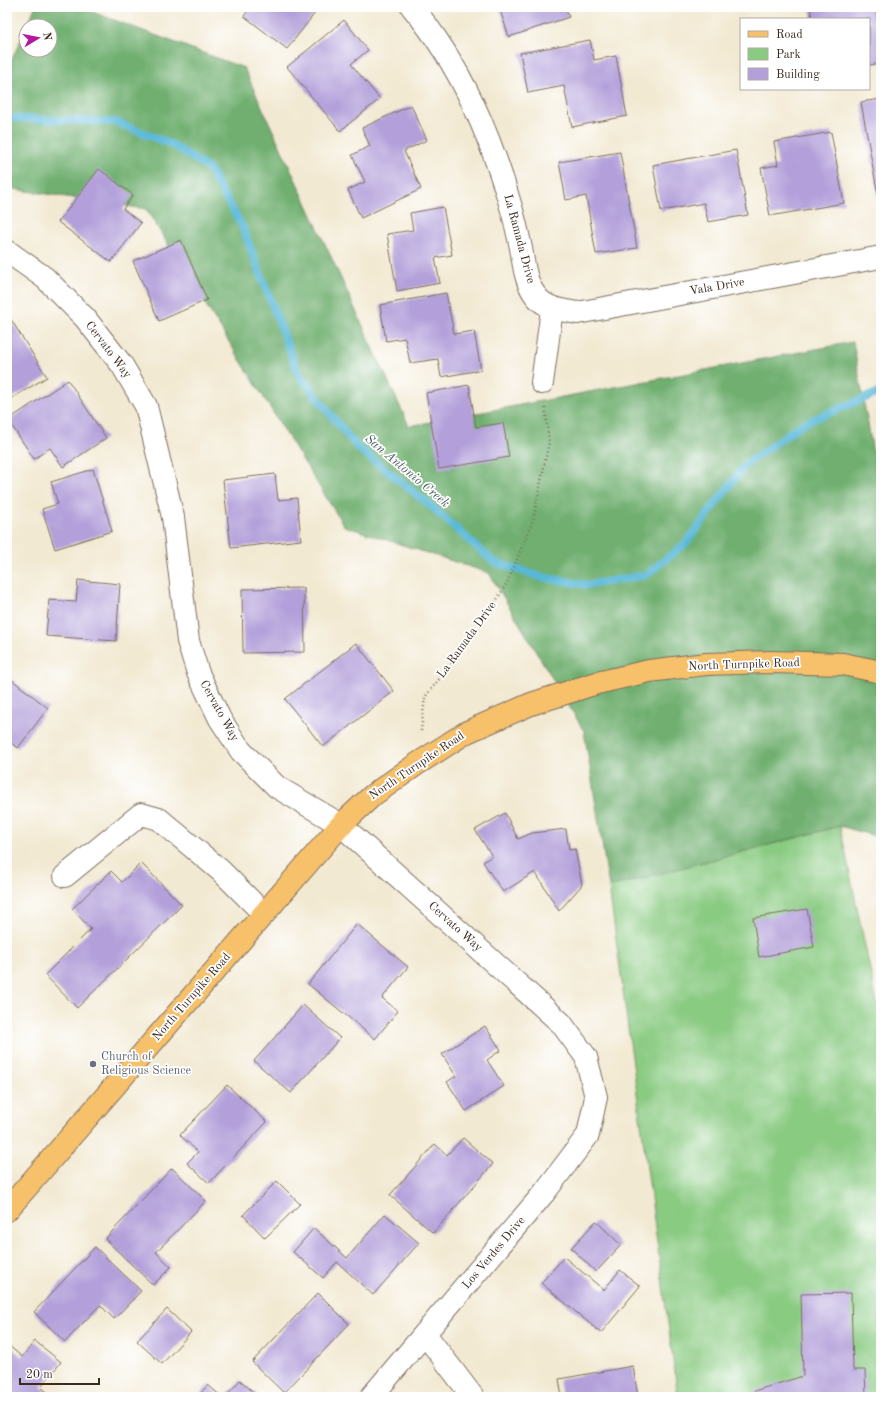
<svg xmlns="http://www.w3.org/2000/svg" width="888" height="1404" viewBox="0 0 888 1404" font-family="'Old Standard TT',serif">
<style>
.green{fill:#8acb82;stroke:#627a50}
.forest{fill:#6faf70;stroke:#556c47}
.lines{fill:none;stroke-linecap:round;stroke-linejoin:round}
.stream{stroke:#59b8d7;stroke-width:8}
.building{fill:#b3a0da}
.minor-casing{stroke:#7b6d5d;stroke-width:24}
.major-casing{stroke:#7b6d5d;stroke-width:24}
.path{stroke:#7b6d5d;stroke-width:2.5;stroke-dasharray:1 3;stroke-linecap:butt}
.minor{stroke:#fff;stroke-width:22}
.major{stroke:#f7c06b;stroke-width:22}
.worship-dot{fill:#6b7280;stroke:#fff;stroke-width:1.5}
.labels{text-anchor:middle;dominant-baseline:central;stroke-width:3.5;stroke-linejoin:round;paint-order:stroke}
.street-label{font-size:12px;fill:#3b2a1e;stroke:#fff}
.worship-label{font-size:12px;fill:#5b616d;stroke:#fff;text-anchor:start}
.water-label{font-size:13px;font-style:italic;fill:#465c5f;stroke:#fff}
</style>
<rect width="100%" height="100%" fill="#fff"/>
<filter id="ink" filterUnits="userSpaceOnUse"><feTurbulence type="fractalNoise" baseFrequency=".025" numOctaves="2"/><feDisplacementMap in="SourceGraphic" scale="8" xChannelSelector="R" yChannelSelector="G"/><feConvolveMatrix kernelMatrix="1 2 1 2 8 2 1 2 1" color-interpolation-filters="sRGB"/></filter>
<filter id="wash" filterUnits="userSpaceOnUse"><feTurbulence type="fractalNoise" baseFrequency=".012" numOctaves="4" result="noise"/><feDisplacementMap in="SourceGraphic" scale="16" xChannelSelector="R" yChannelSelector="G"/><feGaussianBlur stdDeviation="0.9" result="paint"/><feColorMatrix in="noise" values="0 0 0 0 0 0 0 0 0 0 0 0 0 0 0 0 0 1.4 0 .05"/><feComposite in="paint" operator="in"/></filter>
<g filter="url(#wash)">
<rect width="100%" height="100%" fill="#f2e9d2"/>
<path class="green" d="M840,826L881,1022V1397H678L609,887Z"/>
<path class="forest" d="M35,7H79L244,68L409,426L853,342L881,496V838L840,826L609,887L584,731L489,573L344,526L146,209L7,188V70L26,28V50H50V26H27Z"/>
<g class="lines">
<path class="stream" d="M7,118L116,122L173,145L209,169L242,226L299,375L357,447L425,501L494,562L541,577L588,585L646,575L686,543L745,465L802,424L875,394L881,393"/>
</g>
<g id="blocks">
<path class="building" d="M251,7H308L315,13L287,49L244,16Z
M499,7H565L569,17L509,37Z
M810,7H875L878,24H881V63L869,65V19H812Z
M344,20L368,50L351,64L380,99L340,131L287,67Z
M590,40L594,60L616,56L627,116L572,127L564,86L528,93L520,53Z
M881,99V201H879L861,102Z
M411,105L427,140L404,151L421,189L361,218L348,190L365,182L352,155L370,146L362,128Z
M831,132L844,203L770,216L761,168L778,165L774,142Z
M736,150L748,215L708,222L704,203L661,211L653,165Z
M620,152L637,248L596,254L586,196L566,200L559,162Z
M99,169L133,195L123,209L141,223L111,262L58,222Z
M443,207L452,255L435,258L440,283L397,291L387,234L413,230L410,213Z
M181,240L207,300L159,321L133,261Z
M446,293L454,334L474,331L481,370L441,377L438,359L410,363L405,338L386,341L380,305Z
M10,318L47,377L7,401V320Z
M68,380L106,438L63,467L50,448L34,459L8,420Z
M469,385L476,427L503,423L509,457L439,469L426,393Z
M93,469L112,531L55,549L42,509L58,504L51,482Z
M275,474L278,500L297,498L301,540L231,548L223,480Z
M78,580L120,584L116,641L46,636L49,600L76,602Z
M304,588L305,652L243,653L242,589Z
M356,643L394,691L323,747L285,699Z
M7,676L48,708L18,748L7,740Z
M505,813L518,839L532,833L566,829L569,850L575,849L582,885L559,911L535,872L503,892L483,862L492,856L475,830Z
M141,863L182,905L77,1008L45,975L91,929L72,909L111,871L122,882Z
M807,909L814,947L759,957L753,918Z
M357,924L408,967L382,998L398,1011L375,1039L308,984Z
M303,1005L340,1038L291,1093L254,1061Z
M485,1026L501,1050L487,1060L504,1086L466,1111L447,1082L456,1076L442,1054Z
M7,1077L11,1080L7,1085Z
M227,1085L267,1122L209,1183L187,1163L198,1152L180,1135Z
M463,1138L493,1164L433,1233L390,1195L435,1144L447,1155Z
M172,1168L206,1201L156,1252L171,1267L153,1285L105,1239Z
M277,1181L300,1204L265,1238L243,1215Z
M385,1214L419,1243L373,1295L337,1262L323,1278L293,1252L314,1228L347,1258Z
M596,1221L621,1245L596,1272L571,1248Z
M95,1247L141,1291L114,1319L100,1305L65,1342L34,1312Z
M564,1257L604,1290L620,1270L640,1286L601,1333L541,1283Z
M318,1293L349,1324L284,1393L252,1362Z
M851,1293L853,1370H865L866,1397H756L754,1391L803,1376L801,1294Z
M167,1309L191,1332L162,1364L137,1341Z
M35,1341L61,1362L41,1387L53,1397H7V1344L22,1357Z
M633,1366L638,1397H562L559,1379Z
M240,1380L259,1397H225Z
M208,1385L222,1397H197Z"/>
</g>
</g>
<g filter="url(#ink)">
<use href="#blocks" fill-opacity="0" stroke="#7b6d5d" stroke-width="1"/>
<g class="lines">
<defs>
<path id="minor" d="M412,7C461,65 490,135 511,207C515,220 518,234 521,248C524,265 525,282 536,296C546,309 562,310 577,313L881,257
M7,251L45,278L85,318L122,365L146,406L173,517L188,641L198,673L220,719L241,751L277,787L341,825L561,1023L586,1057L596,1097L588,1135L544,1193L371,1397
M542,383L552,309
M65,876L141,814L159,819L221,871L264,914
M425,1334L473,1397"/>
<path id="major" d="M7,1210L341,825L373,795L417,764L467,732L531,704L597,683L649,671L706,664L771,662L843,664L881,672"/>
</defs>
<use href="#minor" class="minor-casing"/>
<use href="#major" class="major-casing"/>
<path class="path" d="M421,731L425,697L481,626L508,581L533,520L549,442L545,406"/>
<use href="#minor" class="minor"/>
<use href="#major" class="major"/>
</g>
</g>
<circle class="worship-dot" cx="93" cy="1064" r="4"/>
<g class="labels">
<g class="street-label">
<text transform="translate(519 239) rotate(75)">La Ramada Drive</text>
<text transform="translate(717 287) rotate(-10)">Vala Drive</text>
<text transform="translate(108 350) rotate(53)">Cervato Way</text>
<text transform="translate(467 640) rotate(-54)">La Ramada Drive</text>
<text transform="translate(744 665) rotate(-2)">North Turnpike Road</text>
<text transform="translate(219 711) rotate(61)">Cervato Way</text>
<text transform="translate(417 766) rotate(-34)">North Turnpike Road</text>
<text transform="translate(455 927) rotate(42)">Cervato Way</text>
<text transform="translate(192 997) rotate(-49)">North Turnpike Road</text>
<text transform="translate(494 1253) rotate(-50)">Los Verdes Drive</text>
</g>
<g class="worship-label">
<text x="101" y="1057">Church of<tspan x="101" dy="14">Religious Science</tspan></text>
</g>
<g class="water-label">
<text transform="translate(407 471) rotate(40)">San Antonio Creek</text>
</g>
</g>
<rect width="888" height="1404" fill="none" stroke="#fff" stroke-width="24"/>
<rect x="740" y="18" width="130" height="72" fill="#ffffff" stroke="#b1aaa5"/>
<rect x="748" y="31" width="20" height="6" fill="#f7c06b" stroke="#b1aaa5"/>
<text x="776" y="38" font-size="12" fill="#3b2a1e">Road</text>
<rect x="748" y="48" width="20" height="12" fill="#8acb82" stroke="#b1aaa5"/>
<text x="776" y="58" font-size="12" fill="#3b2a1e">Park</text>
<rect x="748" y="68" width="20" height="12" fill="#b3a0da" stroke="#b1aaa5"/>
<text x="776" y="78" font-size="12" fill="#3b2a1e">Building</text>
<g transform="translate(38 38) rotate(80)"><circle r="19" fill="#ffffff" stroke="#b1aaa5"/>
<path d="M0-3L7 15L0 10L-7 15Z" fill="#b5179e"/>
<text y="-6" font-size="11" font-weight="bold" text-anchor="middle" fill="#3b2a1e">N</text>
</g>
<path d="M20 1378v6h79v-6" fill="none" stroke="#3b2a1e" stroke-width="2"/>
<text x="26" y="1378" font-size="12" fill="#3b2a1e" stroke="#ffffff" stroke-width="3" paint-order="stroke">20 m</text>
</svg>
